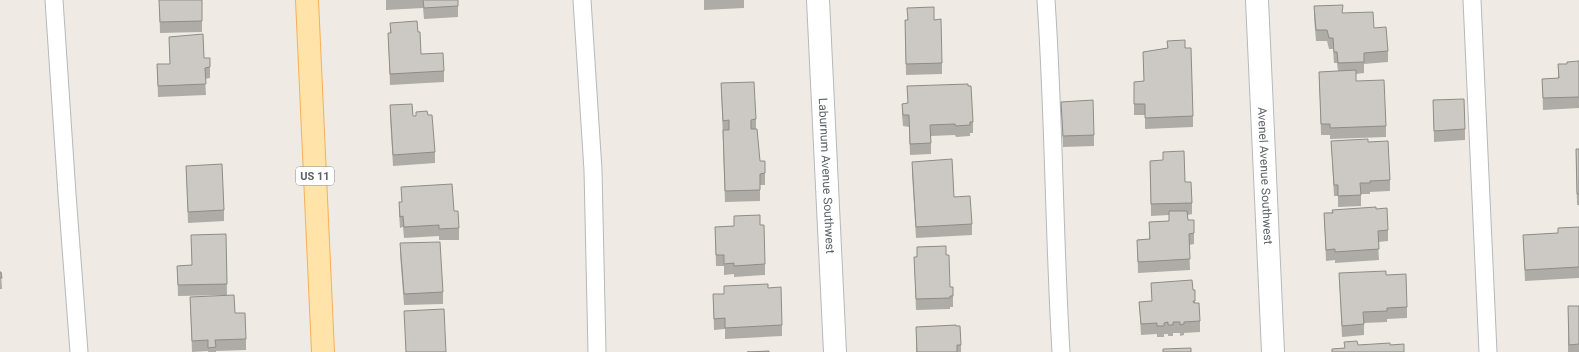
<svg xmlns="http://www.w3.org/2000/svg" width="1579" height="352" viewBox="0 0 1579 352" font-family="Roboto,sans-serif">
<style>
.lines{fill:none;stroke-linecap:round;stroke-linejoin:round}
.service-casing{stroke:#b5b8bc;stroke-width:19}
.minor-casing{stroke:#b5b8bc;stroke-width:24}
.primary-casing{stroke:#f8af55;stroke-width:24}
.service{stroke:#fff;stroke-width:17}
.minor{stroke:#fff;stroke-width:22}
.primary{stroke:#ffe3a9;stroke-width:22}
.wall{fill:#afaca8}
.building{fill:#ccc8c3;stroke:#8f8c88}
.labels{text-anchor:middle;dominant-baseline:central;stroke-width:3;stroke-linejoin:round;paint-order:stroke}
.shield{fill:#fff;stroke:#8d9193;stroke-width:1}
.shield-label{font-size:11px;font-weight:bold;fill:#5c6265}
.street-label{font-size:12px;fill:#5c6265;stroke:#fff}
</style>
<rect width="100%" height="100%" fill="#efebe4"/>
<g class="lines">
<defs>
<path id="service" d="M54,0L67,194L79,352
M582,0L593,170L597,352
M1046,0C1054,117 1054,235 1061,352
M1472,0L1488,352"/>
<g id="minor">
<path id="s1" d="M818,0L835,352"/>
<path id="s2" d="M1257,0L1273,352"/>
</g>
<path id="primary" d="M307,0L323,352"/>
</defs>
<use href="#service" class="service-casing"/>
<use href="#minor" class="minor-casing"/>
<use href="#primary" class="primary-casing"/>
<use href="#service" class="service"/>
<use href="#minor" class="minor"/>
<use href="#primary" class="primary"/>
</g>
<path class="wall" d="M159,0H202V32L160,33Z
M386,0H458V17L424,19L423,8L386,10Z
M704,0H744V8L704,10Z
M1314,6L1343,13L1374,28L1388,51V62L1364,64V73L1356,74V81L1386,126V137L1330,139V135H1321L1319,72L1338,71L1337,63H1334L1333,49H1329L1327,41H1316L1314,17Z
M905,20H934L942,63V74L906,75Z
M390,23L418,32L421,54L444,71V82L390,85L388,33H390Z
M169,37L204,58L210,67V78L205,79L206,95L158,97L157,64H170Z
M1167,41L1193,116V127L1145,129V115H1134V82L1144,81L1143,52L1167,48Z
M1579,61V108L1543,110L1542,79L1558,78V64H1567Z
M721,83L756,119V129L760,161H765V185H760V201L725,202Z
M907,86L973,122V133H970V136L956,137L955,135L931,136V154L910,155L909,127L903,126L902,115V104L908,103Z
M1433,100L1465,129V140L1434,142Z
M1061,102L1094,135V146L1063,147Z
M390,105L413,116H416V112L435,152V163L393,166L390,116Z
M1331,141L1368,142L1390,180V191L1370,192V194H1361V206L1338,207V196H1334Z
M1576,149H1579V205H1577Z
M1150,161L1185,182L1192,203V214L1188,215V220L1194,233V244L1189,245L1190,270L1138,273L1137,240L1149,239V222L1169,221V215L1151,216Z
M912,162L954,197L972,224V235L916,238L912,173Z
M186,166L224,210V221L188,223Z
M401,187L459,228V240H439V236L404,238L403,227L400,228L399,213V202H402Z
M1376,209L1388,230V241L1378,242L1379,260L1335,263V260L1326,261L1324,213Z
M760,225L765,264V275L734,277V274L724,275V266H716L715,227Z
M1579,227V278L1525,281L1523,235L1558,233V228Z
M226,234L227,295L178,296L177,266L191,265Z
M400,243L443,292V304L404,305L400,254Z
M946,255L950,287H953V307H950V309L916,310L914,257Z
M0,272H1L2,289H0Z
M1339,273L1386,275L1407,307V318L1387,319V322L1364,323V335L1342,337Z
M1151,283L1195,290V303L1200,321V332L1184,333V335L1180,336V333H1173V336H1168V334H1164V337H1157V334L1141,335L1139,302L1152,301Z
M768,288L782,325V336L725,339V329L714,330L713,294H724Z
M190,297L235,313L246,339V350L216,351V352H208V351L192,352Z
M1568,306H1579V352H1568Z
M916,327L961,345V352H916Z"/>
<path class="building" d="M159,0H202V21L160,22Z
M423,0H458V6L424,8Z
M1343,5L1342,13L1373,12L1374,28L1386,27L1388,51L1364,53V62L1338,63L1337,52H1334L1333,38H1329L1327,30H1316L1314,6Z
M934,7V20L941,19L942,63L906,64L905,20H908L907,8Z
M417,21L418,32H420L421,54L443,53L444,71L390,74L388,33H391L390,23Z
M203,34L204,58H210V67L205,68L206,84L158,86L157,64H170L169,37Z
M1185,40V48H1191L1193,116L1145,118V104H1134V82L1144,81L1143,52L1168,48L1167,41Z
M1579,61V97L1543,98L1542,79L1559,78L1558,64H1567V62Z
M1356,70V81L1384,80L1386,126L1330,128V124H1321L1319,72Z
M754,82L756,119L751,120V129H757L760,161H765V173L760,174V190L725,191L723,130H729V120L723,121L721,83Z
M968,84V86H971L973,122H970V125L956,126L955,124L930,125L931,143L910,144L909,115H903L902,104L908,103L907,86Z
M1464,99L1465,129L1434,131L1433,100Z
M1093,100L1094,135L1063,136L1061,102Z
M412,104L413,116H416V112L427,111L428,115H432L435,152L393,155L390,105Z
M1368,139V142L1388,141L1390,180L1370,181V183H1360L1361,195L1338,196V185H1334L1331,141Z
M1576,149H1579V194H1577Z
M1184,151L1185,182H1191L1192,203L1151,204L1150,161L1163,160V152Z
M952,159L954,197L970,196L972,224L916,227L912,162Z
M222,164L224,210L188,212L186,166Z
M452,184L454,211H458L459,228L439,229V225L404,227L403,216L400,217L399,202H402L401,187Z
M1376,207V209L1387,208L1388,230L1378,231L1379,249L1335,252V249L1326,250L1324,213H1333L1332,210Z
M1169,211H1187L1188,220H1194V233L1189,234L1190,259L1138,262L1137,240L1150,239L1149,222L1169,221Z
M760,215V225H764L765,264L734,266V263L724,264V255H716L715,227L734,226V216Z
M1579,227V267L1525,270L1523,235L1558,233V228Z
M226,234L227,284L178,285L177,266L192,265L191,235Z
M440,242L443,292L404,294L400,243Z
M946,246V255H949L950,287H953V296H950V298L916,299L914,257H917V247Z
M1386,271V275L1406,274L1407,307L1387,308V311L1363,312L1364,324L1342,326L1339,273Z
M0,272H1L2,278H0Z
M1192,280L1193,290H1195V301H1193L1194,303H1199L1200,321L1184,322V324L1180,325V322H1173V325H1168V322L1164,323V326H1157V323L1141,324L1139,302L1152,301L1151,283Z
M768,284V288L781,287L782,325L725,328V318L714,319L713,294H724V286Z
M234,295L235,313H245L246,339L215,340L216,347L208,348V340L192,341L190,297Z
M1568,306H1579V344L1569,345Z
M444,309L446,352H406L404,311Z
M956,325V326H960L961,345H957V352H917L916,327Z
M1357,341L1358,345L1390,343V345L1404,344V352H1332V349L1345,348L1344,342Z
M1191,348V352H1163V349Z
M769,351V352H747Z"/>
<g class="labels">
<rect class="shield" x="296" y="167" width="38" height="18" rx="3"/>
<g class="shield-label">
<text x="315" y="176">US 11</text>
</g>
<g class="street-label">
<text stroke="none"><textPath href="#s1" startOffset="176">Laburnum Avenue Southwest</textPath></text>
<text stroke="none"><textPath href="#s2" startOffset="176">Avenel Avenue Southwest</textPath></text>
</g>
</g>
</svg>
